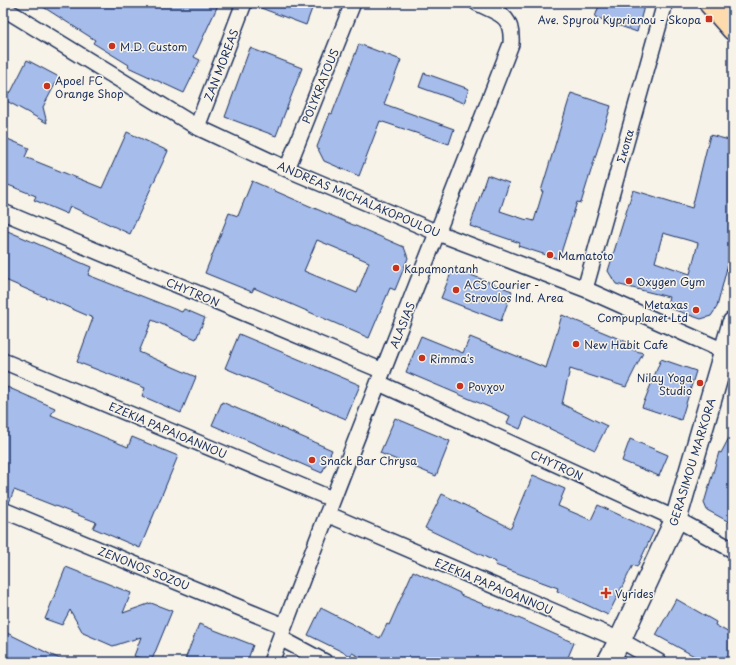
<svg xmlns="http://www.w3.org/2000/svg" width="736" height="665" viewBox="0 0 736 665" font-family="'Playpen Sans',sans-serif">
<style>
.building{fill:#a6bcea;stroke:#1b2f5e;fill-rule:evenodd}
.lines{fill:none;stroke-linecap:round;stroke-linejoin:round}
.street-casing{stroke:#1b2f5e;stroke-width:18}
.secondary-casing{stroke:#1b2f5e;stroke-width:24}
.primary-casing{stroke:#1b2f5e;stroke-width:25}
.street{stroke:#f7f3e8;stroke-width:15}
.secondary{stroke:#f7f3e8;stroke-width:21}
.primary{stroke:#fedbac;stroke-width:22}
.poi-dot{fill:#c8321e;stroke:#f7f3e8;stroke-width:1.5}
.labels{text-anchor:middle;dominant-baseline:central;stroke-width:3;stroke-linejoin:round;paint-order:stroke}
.poi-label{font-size:11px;fill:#1b2f5e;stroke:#f7f3e8;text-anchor:start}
.street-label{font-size:11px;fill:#1b2f5e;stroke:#f7f3e8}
</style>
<rect width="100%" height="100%" fill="#f7f3e8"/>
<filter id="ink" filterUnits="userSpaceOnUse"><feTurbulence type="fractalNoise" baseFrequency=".025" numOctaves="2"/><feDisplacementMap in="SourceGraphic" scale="8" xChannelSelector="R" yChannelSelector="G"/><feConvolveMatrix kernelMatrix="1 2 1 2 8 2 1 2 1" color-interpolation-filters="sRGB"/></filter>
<g filter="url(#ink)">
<path class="building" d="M37,3H219L194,57L200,60L184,93L128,67L129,65L93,43L95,40Z
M253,3H314L306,25L253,5Z
M600,3H645L637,32L595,17Z
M359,44L401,60L384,104L454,129L449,144L380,121L359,176L324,161L317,147L330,113L332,114Z
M250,48L302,68L276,136L225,117Z
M27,60L59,77L43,107L47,123L3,99V95L11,92Z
M424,73L469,89L464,103L419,87Z
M571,93L611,106L581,203L577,202L559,259L518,246L520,243L470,226L487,175L509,183L500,211L527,220V219L534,221L543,191H541Z
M127,132L168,151L130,234L70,206L67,214L34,200L36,196L3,183V137L29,148L25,157L102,188Z
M710,135L733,141V244L717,307L711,316L701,319L666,307L669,297L616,284L608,271L633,190L692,208ZM663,233L698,243L690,274L655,262Z
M252,181L404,247L408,258L395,290L390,288L369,338L254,288L252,292L205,273L229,213L238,216ZM317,240L369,262L357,293L304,271Z
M3,229L91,267L88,275L182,312L184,309L205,318L196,339L152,320L139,352L196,377L181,413L142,396L145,388L77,362L93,318L3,279Z
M453,268L512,291L501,321L441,298Z
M562,315L634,345L633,350L643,353L626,387L570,369L562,404L607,426L595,450L525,417L520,429L507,423L510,416L406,372L421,336L463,353L470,337L546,368Z
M239,334L360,385L346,419L225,368Z
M661,359L696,371L681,420L642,407Z
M7,387L55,408L51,415L128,447L132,437L178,456L140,548L93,528L96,522L14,490L9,503L3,501V398Z
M222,402L332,450L322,473L212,425Z
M395,418L450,441L436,476L380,453Z
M733,430V524L707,510L704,503L719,452L721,453Z
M630,439L668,455L659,476L622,461Z
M533,475L565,489L558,506L591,520L598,505L654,531L637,567L633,565L608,615L557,591L558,588L495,565L496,562L425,528L442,494L511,528Z
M66,567L131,593L123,613L151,603L172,611L151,662L134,656L141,637L113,646L83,633L70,610L62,625L45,619Z
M413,571L460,593V595L523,620L574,643L566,662H370L352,653L351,656L308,635L321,608L380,638L387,624L389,625Z
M676,599L716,622L715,625L733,635V662H705L656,635Z
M199,624L253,645L247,662H184Z
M3,631L66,662H3Z"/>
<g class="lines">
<defs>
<path id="street" d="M3,8L197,127L287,169L438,233L585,289L733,355
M197,127L244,3
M287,169L353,3
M3,212L383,371
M585,289L665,3
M3,361L332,499
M379,383L676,519L733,550
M3,510L284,626
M327,514L620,640L659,662
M280,638L325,662
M271,662C348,455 431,251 511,44C513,15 500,14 477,3"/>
<path id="secondary" d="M608,662L620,640L676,519L733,323"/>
<path id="primary" d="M710,3L733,29"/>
</defs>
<use href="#street" class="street-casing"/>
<use href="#secondary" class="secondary-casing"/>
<use href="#primary" class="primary-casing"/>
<use href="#street" class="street"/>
<use href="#secondary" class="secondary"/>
<use href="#primary" class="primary"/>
</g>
</g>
<g class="poi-dot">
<rect x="705" y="15" width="8" height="8" rx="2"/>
<circle cx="112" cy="46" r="4"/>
<circle cx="47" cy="86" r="4"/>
<circle cx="550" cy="255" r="4"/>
<circle cx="396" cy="268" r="4"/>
<circle cx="629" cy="281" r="4"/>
<circle cx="456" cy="290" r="4"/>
<circle cx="696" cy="310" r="4"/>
<circle cx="576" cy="344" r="4"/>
<circle cx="422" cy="358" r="4"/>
<circle cx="700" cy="383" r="4"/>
<circle cx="460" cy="386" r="4"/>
<circle cx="312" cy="460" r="4"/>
<path d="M604 587h4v4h4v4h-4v4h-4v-4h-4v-4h4z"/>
</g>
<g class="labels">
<g class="poi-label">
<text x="701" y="19" text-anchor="end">Ave. Spyrou Kyprianou - Skopa</text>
<text x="120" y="46">M.D. Custom</text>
<text x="55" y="80">Apoel FC<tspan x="55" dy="13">Orange Shop</tspan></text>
<text x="558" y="255">Mamatoto</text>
<text x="404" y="268">Kapamontanh</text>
<text x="637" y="281">Oxygen Gym</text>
<text x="464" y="284">ACS Courier -<tspan x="464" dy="13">Strovolos Ind. Area</tspan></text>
<text x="688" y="304" text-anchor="end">Metaxas<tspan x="688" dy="13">Compuplanet Ltd</tspan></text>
<text x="584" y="344">New Habit Cafe</text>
<text x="430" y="358">Rimma's</text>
<text x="692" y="377" text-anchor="end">Nilay Yoga<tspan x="692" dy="13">Studio</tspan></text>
<text x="468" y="386">Ρονχον</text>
<text x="320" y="460">Snack Bar Chrysa</text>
<text x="615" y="593">Vyrides</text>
</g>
<g class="street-label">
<text transform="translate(221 65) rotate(-69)">ZAN MOREAS</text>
<text transform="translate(320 86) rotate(-68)">POLYKRATOUS</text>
<text transform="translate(625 146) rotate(-74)">Σκοπα</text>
<text transform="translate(359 199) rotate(23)">ANDREAS MICHALAKOPOULOU</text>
<text transform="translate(193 292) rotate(23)">CHYTRON</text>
<text transform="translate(402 325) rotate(-68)">ALASIAS</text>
<text transform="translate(168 430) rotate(23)">EZEKIA PAPAIOANNOU</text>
<text transform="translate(692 462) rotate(-73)">GERASIMOU MARKORA</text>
<text transform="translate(557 465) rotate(25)">CHYTRON</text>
<text transform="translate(144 568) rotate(22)">ZENONOS SOZOU</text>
<text transform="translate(494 586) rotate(23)">EZEKIA PAPAIOANNOU</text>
</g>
</g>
<rect width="736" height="665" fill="none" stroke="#f7f3e8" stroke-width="16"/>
<rect x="8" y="8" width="720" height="649" fill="none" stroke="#1b2f5e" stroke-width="1.5" filter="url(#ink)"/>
</svg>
